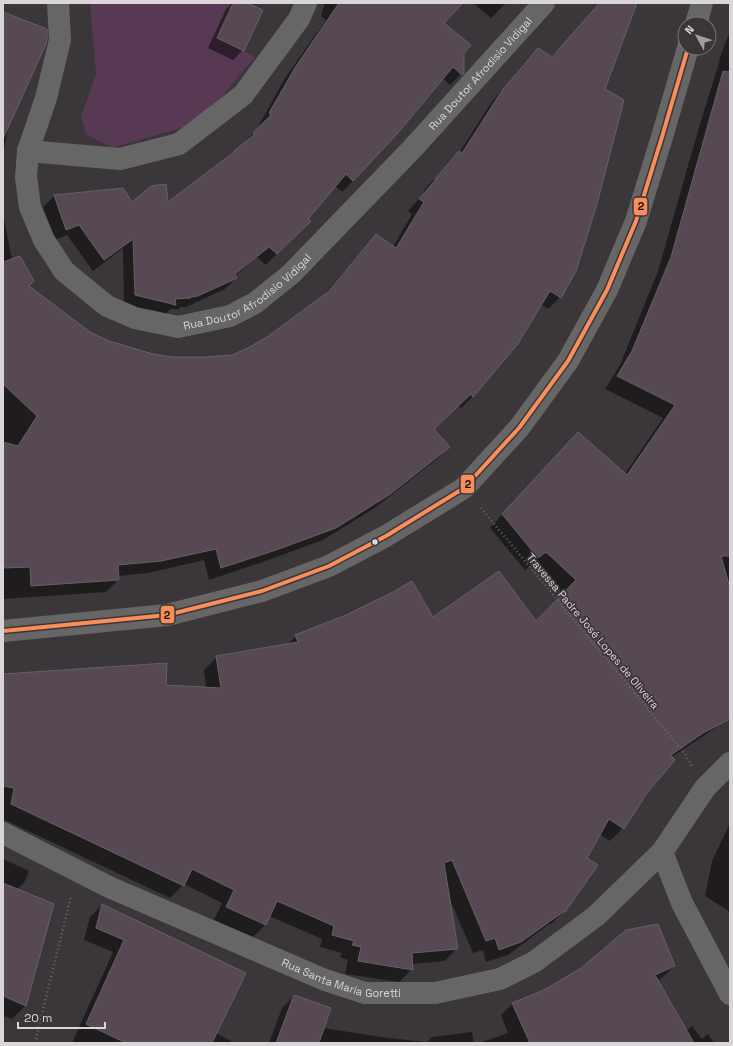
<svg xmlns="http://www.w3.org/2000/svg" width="733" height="1046" viewBox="0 0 733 1046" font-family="'Space Grotesk',sans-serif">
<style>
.green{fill:#573954}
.shadow{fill:#0007}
.building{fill:#564954;stroke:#646164}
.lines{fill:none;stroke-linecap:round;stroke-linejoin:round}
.path{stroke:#6a6869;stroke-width:2.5;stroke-dasharray:1 3;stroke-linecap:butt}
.minor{stroke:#676667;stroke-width:22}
.bus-1-casing{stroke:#3b353a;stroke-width:7}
.bus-1{stroke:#fa8e5a;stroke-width:4}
.bus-dot{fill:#d9d5d8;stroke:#3b353a;stroke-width:1.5}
.labels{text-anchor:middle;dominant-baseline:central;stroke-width:3.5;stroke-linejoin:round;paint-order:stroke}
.street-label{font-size:11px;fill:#d9d5d8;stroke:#3b353a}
.line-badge{stroke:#3b353a;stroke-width:1.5}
.pale-badge-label{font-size:11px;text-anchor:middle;font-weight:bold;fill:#111}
</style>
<rect width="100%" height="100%" fill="#3a3639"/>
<path class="green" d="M90,3H233L244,51L255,57L215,105L181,128L112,148L86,134L81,117L96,74Z"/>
<path class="shadow" d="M232,3H245L243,50L233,60L208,48L226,9Z
M325,3H461L443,24L463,53V72L450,85L442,78L353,181L342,192L335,186L307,219L309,221L266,265L257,257L235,276L236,278L225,289L186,307H180L179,309H170L164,316L124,306L123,248L93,271L67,235L55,240L43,207L54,196L123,189L131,204H167L230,156L261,126L259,125L285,78L326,20L321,16Z
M473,3H506L491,18Z
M598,3H636L604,89L560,297L548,309L541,304L473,396L461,408L458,406L433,429L449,447L437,459L376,507L323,540L263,562L209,580L204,560L148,573L118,576V580L106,592L3,599V214L12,260L28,286L89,333L109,342L153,355L172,358H206L233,356L249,349L268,338L323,296L364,248L376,235L393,247L412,214L408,211L425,192L423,191L459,153L491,103L525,62L538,50L551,58Z
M3,12L9,124L3,153Z
M730,31V718L672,757L646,793L623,828L610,841L599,834L585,858L564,911L551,924H549L508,955L486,962L483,950L473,953L449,898L457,948L445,961L412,964V969L399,982L345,974L348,960L340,957L342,953L320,947L322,939L269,916L266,924L253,937L214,920L222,903L184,884L170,898L3,819V675L206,688L204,670L217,657L287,645L296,636L433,618L536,623L564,594L533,564L525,570L490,528L565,446L625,474L663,418L605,389L620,365L658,271L699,127L720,60H719Z
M730,823V912L705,896L712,861Z
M3,859L29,871L25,881L17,890L26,1005L12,1019L3,1016Z
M102,905L216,1033L235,1043H72L113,952L84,940L90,917Z
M674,966L662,978L657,980L686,1031L692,1026L702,1039L708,1034L714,1043H479L508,1033L501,1015L513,1003Z
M294,996L323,1028L388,1038L427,1042L432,1037L472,1032L474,1043H269L282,1008Z"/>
<path class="building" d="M233,3H247L263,10L244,51L217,38Z
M339,3H463L444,23L471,45L464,53V73L462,75L453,67L397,134L353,181L346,174L308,219L311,221L277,254L269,247L235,274L237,278L198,296L190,297L191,298L175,299L176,305L135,295L133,239L104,260L79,225L66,230L54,195L123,188L132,202L151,186L166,184L168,202L234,152V151L255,134L253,133L271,115L269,113L296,66Z
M599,3H637L605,89L624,100L597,204L576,271L561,298L550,291L517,345L473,397L471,394L434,429L450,447L389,495L336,528L276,550L221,568L216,549L161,561L118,565L119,580L31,586L30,567L3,568V442L18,446L37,416L3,384V262L20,256L34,281L29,286L90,332L109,341L153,354L172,357H206L232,355L248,348L267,337L328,292L376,234L396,248L424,202L419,199L436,179H435L459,151L462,153L503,89L538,48L552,57Z
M3,12L47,29V39L46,44L3,139Z
M723,71L730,72V556H721L730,588V719L703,733L671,755L675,760L647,793L624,829L609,819L587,858L598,865L565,912H563L521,942L499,950L495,938L486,941L452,860L444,863L458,949L412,953L413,970L358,961L361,947L352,945L354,941L332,935L334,926L277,901L266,925L226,907L234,890L192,869L184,886L11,804L14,788L3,786V674L167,663L166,685L221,688L216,656L298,642L295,635L346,615L393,592L412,581L433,617L499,571L536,621L576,580L546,552L538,558L502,514L578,432L627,475L675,405L617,376L632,351L671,257Z
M3,883L54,904L26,1006L3,996Z
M102,904L246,973L212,1043H126L86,1024L124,940L96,928Z
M658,924L675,966L655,975L694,1043H530L512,1003L544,990L581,968L626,930Z
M294,995L331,1008L319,1043H276Z"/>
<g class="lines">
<path class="path" d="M481,508L685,754L692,766
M35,1043L71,896"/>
<g class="minor">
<path id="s1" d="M58,3L60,40L46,98L28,151L26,177L30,207L44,240L64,271L107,306L135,318L178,327L230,316L255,303L291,274L412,149L544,3"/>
<path d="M696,24L702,3"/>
<path d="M28,151L120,159L179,144L243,95L299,19L306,3"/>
<path d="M3,631L167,615L262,591L329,566L386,536L464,488L519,428L568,361L607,290L636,221L662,137L688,48"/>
<path id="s2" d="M3,833L109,887L325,980L365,993H435L500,979L534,962L596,916L662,852L705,788L730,763"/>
<path d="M662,852L682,903L730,994"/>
</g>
<defs>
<path id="bus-1" d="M3,631L167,615L262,591L329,566L386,536L464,488L519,428L568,361L607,290L636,221L662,137L688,48"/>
</defs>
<use href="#bus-1" class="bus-1-casing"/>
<use href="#bus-1" class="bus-1"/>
</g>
<circle class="bus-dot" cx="375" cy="542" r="3.5"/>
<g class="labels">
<g class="street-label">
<text stroke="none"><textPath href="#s1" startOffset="815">Rua Doutor Afrodisio Vidigal</textPath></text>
<text stroke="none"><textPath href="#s1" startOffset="491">Rua Doutor Afrodisio Vidigal</textPath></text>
<text transform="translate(593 631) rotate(50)">Travessa Padre José Lopes de Oliveira</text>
<text stroke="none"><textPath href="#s2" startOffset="370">Rua Santa Maria Goretti</textPath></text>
</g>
</g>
<g class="line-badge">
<rect x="633" y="197" width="15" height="19" rx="4" fill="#fa8e5a"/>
<rect x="460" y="474" width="15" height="20" rx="4" fill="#fa8e5a"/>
<rect x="160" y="605" width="15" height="19" rx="4" fill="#fa8e5a"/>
</g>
<g class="pale-badge-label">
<text x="641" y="210">2</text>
<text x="468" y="488">2</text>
<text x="167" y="619">2</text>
</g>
<rect width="733" height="1046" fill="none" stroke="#d9d5d8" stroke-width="8"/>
<g transform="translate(697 36) rotate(310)"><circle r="19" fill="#3b353a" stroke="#7a7579"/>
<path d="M0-3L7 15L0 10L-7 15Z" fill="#a19da0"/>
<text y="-6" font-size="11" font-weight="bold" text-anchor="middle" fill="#d9d5d8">N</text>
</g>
<path d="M18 1022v6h87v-6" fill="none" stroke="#d9d5d8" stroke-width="2"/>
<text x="24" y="1022" font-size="12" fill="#d9d5d8" stroke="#3b353a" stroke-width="3" paint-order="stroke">20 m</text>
</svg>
